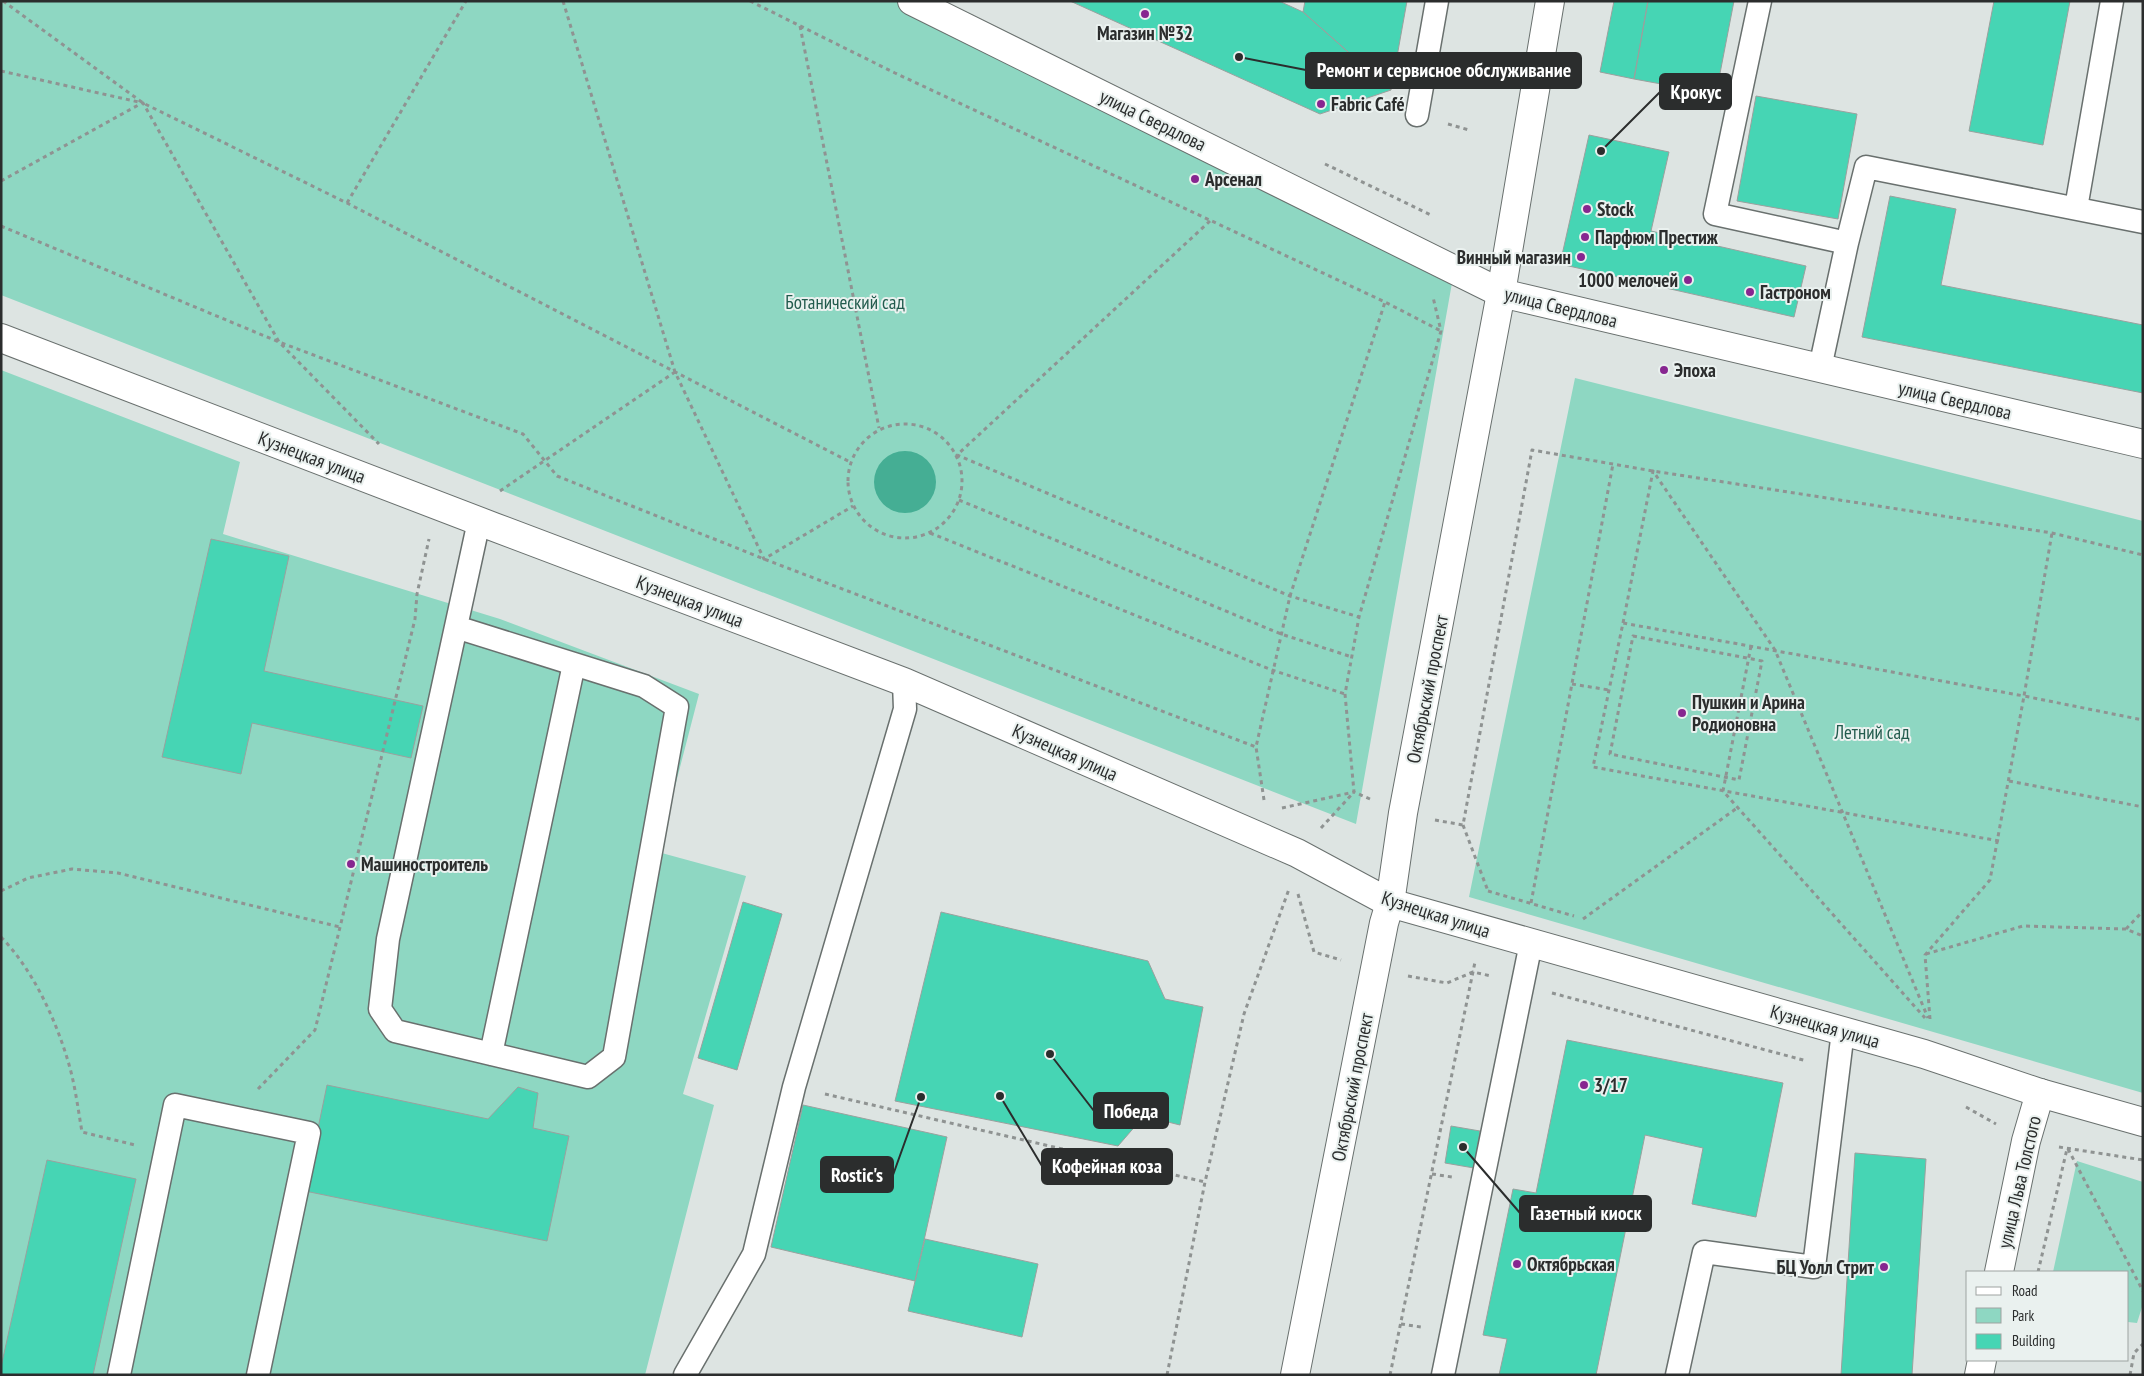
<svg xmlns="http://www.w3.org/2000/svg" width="2144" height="1376" viewBox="0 0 2144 1376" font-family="'PT Sans Narrow',sans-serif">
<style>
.green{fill:#8ed7c2}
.water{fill:#45ae94}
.building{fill:#46d5b4;stroke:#9aa19e}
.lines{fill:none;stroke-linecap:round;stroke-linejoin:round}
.lane-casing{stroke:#69706e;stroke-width:25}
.street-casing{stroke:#69706e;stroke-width:30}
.secondary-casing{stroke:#69706e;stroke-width:30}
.primary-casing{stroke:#69706e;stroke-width:30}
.path{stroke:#8f9392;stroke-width:3;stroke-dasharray:4 4;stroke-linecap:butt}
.lane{stroke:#fff;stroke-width:22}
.street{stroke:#fff;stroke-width:28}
.secondary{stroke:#fff;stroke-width:28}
.primary{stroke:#fff;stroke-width:28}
.poi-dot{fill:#872690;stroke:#eaf1ef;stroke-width:2}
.labels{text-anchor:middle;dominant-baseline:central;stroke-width:4;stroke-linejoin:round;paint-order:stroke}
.poi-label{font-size:19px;font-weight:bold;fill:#2b2d2d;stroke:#eaf1ef;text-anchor:start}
.street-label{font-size:19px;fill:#2b2d2d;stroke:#eaf1ef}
.park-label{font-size:19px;fill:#225b4d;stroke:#eaf1ef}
.leader{fill:none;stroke:#2b2d2d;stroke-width:2}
.callout-dot{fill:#2b2d2d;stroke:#eaf1ef;stroke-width:2}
.callout{fill:#2b2d2d;stroke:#2b2d2d;stroke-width:2}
.callout-label{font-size:20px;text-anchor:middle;font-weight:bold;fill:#fff}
</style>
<rect width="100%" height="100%" fill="#dde4e2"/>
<path class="green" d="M1,1H913L1455,266L1356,824L1,295Z
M1,370L240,462L223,534L500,619L699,694L658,852L746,876L683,1094L714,1105L645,1375H1Z
M1575,378L2143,521V1093L1469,897Z
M2077,1161L2143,1182V1304L2137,1323L2128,1322V1272H2053Z"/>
<path class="water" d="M874 482a31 31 0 1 1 62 0a31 31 0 1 1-62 0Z"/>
<path class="building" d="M1070,1H1279L1303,12L1391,90L1320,114Z
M1305,1H1407L1391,90L1303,12Z
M1614,1H1648L1634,79L1600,72Z
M1648,1H1734L1716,94L1634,79Z
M1994,1H2070L2043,145L1969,131Z
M1756,96L1857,114L1838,219L1737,201Z
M1589,135L1669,152L1651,231L1806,266L1794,317L1560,264Z
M1890,196L1956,209L1941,285L2143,325V393L1862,337Z
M211,539L289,556L264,671L423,706L411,758L252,723L241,774L162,757Z
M743,902L782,914L737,1070L698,1058Z
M941,912L1148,961L1165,999L1203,1007L1180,1125L1144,1116L1118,1146L895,1101Z
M1567,1040L1783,1083L1756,1217L1692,1204L1703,1148L1645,1135L1596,1375H1499L1507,1339L1483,1335L1513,1189L1536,1193Z
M327,1085L488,1119L518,1087L538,1093L533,1128L569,1136L547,1241L305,1191Z
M803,1105L947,1137L915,1281L771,1247Z
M1451,1126L1480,1131L1474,1168L1445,1163Z
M1855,1153L1926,1159L1912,1375H1841Z
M47,1160L136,1179L93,1375H1V1367Z
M925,1239L1038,1264L1022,1337L908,1311Z"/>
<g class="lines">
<defs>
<path id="lane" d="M1760,1L1715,214L1847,243L1820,368
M1417,115L1437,1
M2076,208L2112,1
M1847,243L1866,167L2143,222
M456,627L644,686L677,707L614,1057L588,1077L395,1031L380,1009L388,939L479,521
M491,1054L574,664
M119,1375L175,1105L309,1133L258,1375
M685,1375L754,1254L794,1087L905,709L904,682
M1443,1375L1531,943
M1677,1375L1704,1252L1814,1267L1843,1031"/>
<path id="street" d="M912,1L1501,293L2143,444
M1,338L494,527L904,682L1297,853L1390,903
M1999,1272L2026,1141L2040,1093
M1979,1375L1982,1360"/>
<path id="secondary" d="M1390,903L1924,1054L2040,1093L2143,1122"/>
<path id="primary" d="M1295,1375L1384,923L1390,903L1403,813L1501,293L1550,1"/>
</defs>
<use href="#lane" class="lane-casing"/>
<use href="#street" class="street-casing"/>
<use href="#secondary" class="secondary-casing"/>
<use href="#primary" class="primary-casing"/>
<path class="path" d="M3,1L143,103L347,203L850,462
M563,1L675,372L764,559L853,506
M750,1L895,73L1385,302L1441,331
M800,26L879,428
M1,71L143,103L279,342L379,444
M1448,124L1469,130
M1325,164L1433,216
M1,181L142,103
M347,203L466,1
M1210,221L957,455L1290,596L1359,617
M1,226L279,342L523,434L557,476L764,559L1256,747
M848 481a57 57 0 1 1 114 0a57 57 0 1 1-114 0Z
M500,491L675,372
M959,500L1281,634L1352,657
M930,533L1272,670L1345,694
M1623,623L1653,471L1775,650L1928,1018
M1633,636L1762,661L1739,780L1610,754Z
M1751,646L1723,791L1925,1018
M1572,684L1609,690
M2009,781L2143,807
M1370,799L1354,792L1345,694L1359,617L1441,331L1433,297
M1264,800L1256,747L1290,596L1385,302
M1282,808L1354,792
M1435,820L1463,825L1532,450L1653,471L2052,533L2143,555
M1463,825L1488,891
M1321,828L1354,792
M1999,841L1593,767L1623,623L2024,696L2052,533
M1,891L28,878L72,869L118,873L340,927
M1488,891L1574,916
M1298,894L1314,952L1341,960
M1531,903L1613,464
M1583,919L1737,808
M2126,929L2143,911
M1,937C33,970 55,1018 68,1061C75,1084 78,1109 82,1132L135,1145
M1926,954L2023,926L2126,929L2143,936
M1408,976L1447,983L1473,972L1491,976
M1552,993L1807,1061
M1930,1019L1925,955L1990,880L2024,696L2143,720
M258,1089L315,1030L415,619L417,594L429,539
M825,1094L1205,1182
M1966,1107L1996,1124
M2059,1147L2143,1160
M2068,1149L2143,1291
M1432,1174L1452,1177
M2038,1272L2067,1149
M1401,1324L1421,1327
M1167,1375L1205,1182L1244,1014L1289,889
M1390,1375L1475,962
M2130,1375L2134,1353L2143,1344"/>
<use href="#lane" class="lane"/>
<use href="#street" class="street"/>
<use href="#secondary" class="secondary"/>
<use href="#primary" class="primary"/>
</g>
<g class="poi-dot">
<circle cx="1145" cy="14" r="5"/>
<circle cx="1321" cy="104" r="5"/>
<circle cx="1195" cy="179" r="5"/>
<circle cx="1587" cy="209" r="5"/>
<circle cx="1585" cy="237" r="5"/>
<circle cx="1581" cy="257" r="5"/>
<circle cx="1688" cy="280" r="5"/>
<circle cx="1750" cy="292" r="5"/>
<circle cx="1664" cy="370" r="5"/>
<circle cx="1682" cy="713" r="5"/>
<circle cx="351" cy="864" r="5"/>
<circle cx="1584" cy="1085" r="5"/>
<circle cx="1517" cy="1264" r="5"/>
<circle cx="1884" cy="1267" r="5"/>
</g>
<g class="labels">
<g class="poi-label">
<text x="1145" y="33" text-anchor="middle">Магазин №32</text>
<text x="1331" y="104">Fabric Café</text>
<text x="1205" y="179">Арсенал</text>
<text x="1597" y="209">Stock</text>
<text x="1595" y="237">Парфюм Престиж</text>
<text x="1571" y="257" text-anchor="end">Винный магазин</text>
<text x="1678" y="280" text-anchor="end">1000 мелочей</text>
<text x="1760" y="292">Гастроном</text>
<text x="1674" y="370">Эпоха</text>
<text x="1692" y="702">Пушкин и Арина<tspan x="1692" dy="22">Родионовна</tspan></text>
<text x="361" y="864">Машиностроитель</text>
<text x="1594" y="1085">3/17</text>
<text x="1527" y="1264">Октябрьская</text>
<text x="1874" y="1267" text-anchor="end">БЦ Уолл Стрит</text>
</g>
<g class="street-label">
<text transform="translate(1153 120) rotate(26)">улица Свердлова</text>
<text transform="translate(1561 307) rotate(14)">улица Свердлова</text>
<text transform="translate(1955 400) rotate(13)">улица Свердлова</text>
<text transform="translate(312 457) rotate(21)">Кузнецкая улица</text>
<text transform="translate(690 601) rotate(21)">Кузнецкая улица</text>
<text transform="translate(1427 689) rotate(-79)">Октябрьский проспект</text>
<text transform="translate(1065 752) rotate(24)">Кузнецкая улица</text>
<text transform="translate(1436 914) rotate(18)">Кузнецкая улица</text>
<text transform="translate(1825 1026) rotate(16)">Кузнецкая улица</text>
<text transform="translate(1352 1087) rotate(-79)">Октябрьский проспект</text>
<text transform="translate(2019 1182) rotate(-77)">улица Льва Толстого</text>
</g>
<g class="park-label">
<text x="845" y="302">Ботанический сад</text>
<text x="1872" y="732">Летний сад</text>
</g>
</g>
<path class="leader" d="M1239 57L1306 70M1601 151L1660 92M1050 1054L1094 1111M1000 1096L1042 1166M921 1097L893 1175M1463 1147L1520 1213"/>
<g class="callout-dot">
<circle cx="1239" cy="57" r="5"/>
<circle cx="1601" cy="151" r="5"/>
<circle cx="1050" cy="1054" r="5"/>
<circle cx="1000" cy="1096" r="5"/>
<circle cx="921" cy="1097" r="5"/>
<circle cx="1463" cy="1147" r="5"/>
</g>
<g class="callout">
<rect x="1306" y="53" width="275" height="35" rx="5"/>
<rect x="1660" y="74" width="71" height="35" rx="5"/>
<rect x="1094" y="1093" width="74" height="35" rx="5"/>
<rect x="1042" y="1149" width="130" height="35" rx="5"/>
<rect x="821" y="1157" width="72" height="35" rx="5"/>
<rect x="1520" y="1196" width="131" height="35" rx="5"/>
</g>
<g class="callout-label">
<text x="1444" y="77">Ремонт и сервисное обслуживание</text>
<text x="1696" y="99">Крокус</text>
<text x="1131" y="1118">Победа</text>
<text x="1107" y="1173">Кофейная коза</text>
<text x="857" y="1182">Rostic's</text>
<text x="1586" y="1220">Газетный киоск</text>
</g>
<rect width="2144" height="1376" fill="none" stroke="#2b2d2d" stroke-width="5"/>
<rect x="1966" y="1271" width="162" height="90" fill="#eaf1ef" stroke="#9ea3a1"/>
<rect x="1976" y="1287" width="25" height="8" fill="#ffffff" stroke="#9ea3a1"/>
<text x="2012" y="1296" font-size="15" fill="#2b2d2d">Road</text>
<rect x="1976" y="1308" width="25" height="15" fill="#8ed7c2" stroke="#9ea3a1"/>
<text x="2012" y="1321" font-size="15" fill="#2b2d2d">Park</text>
<rect x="1976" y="1334" width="25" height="15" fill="#46d5b4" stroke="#9ea3a1"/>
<text x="2012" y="1346" font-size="15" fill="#2b2d2d">Building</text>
</svg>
